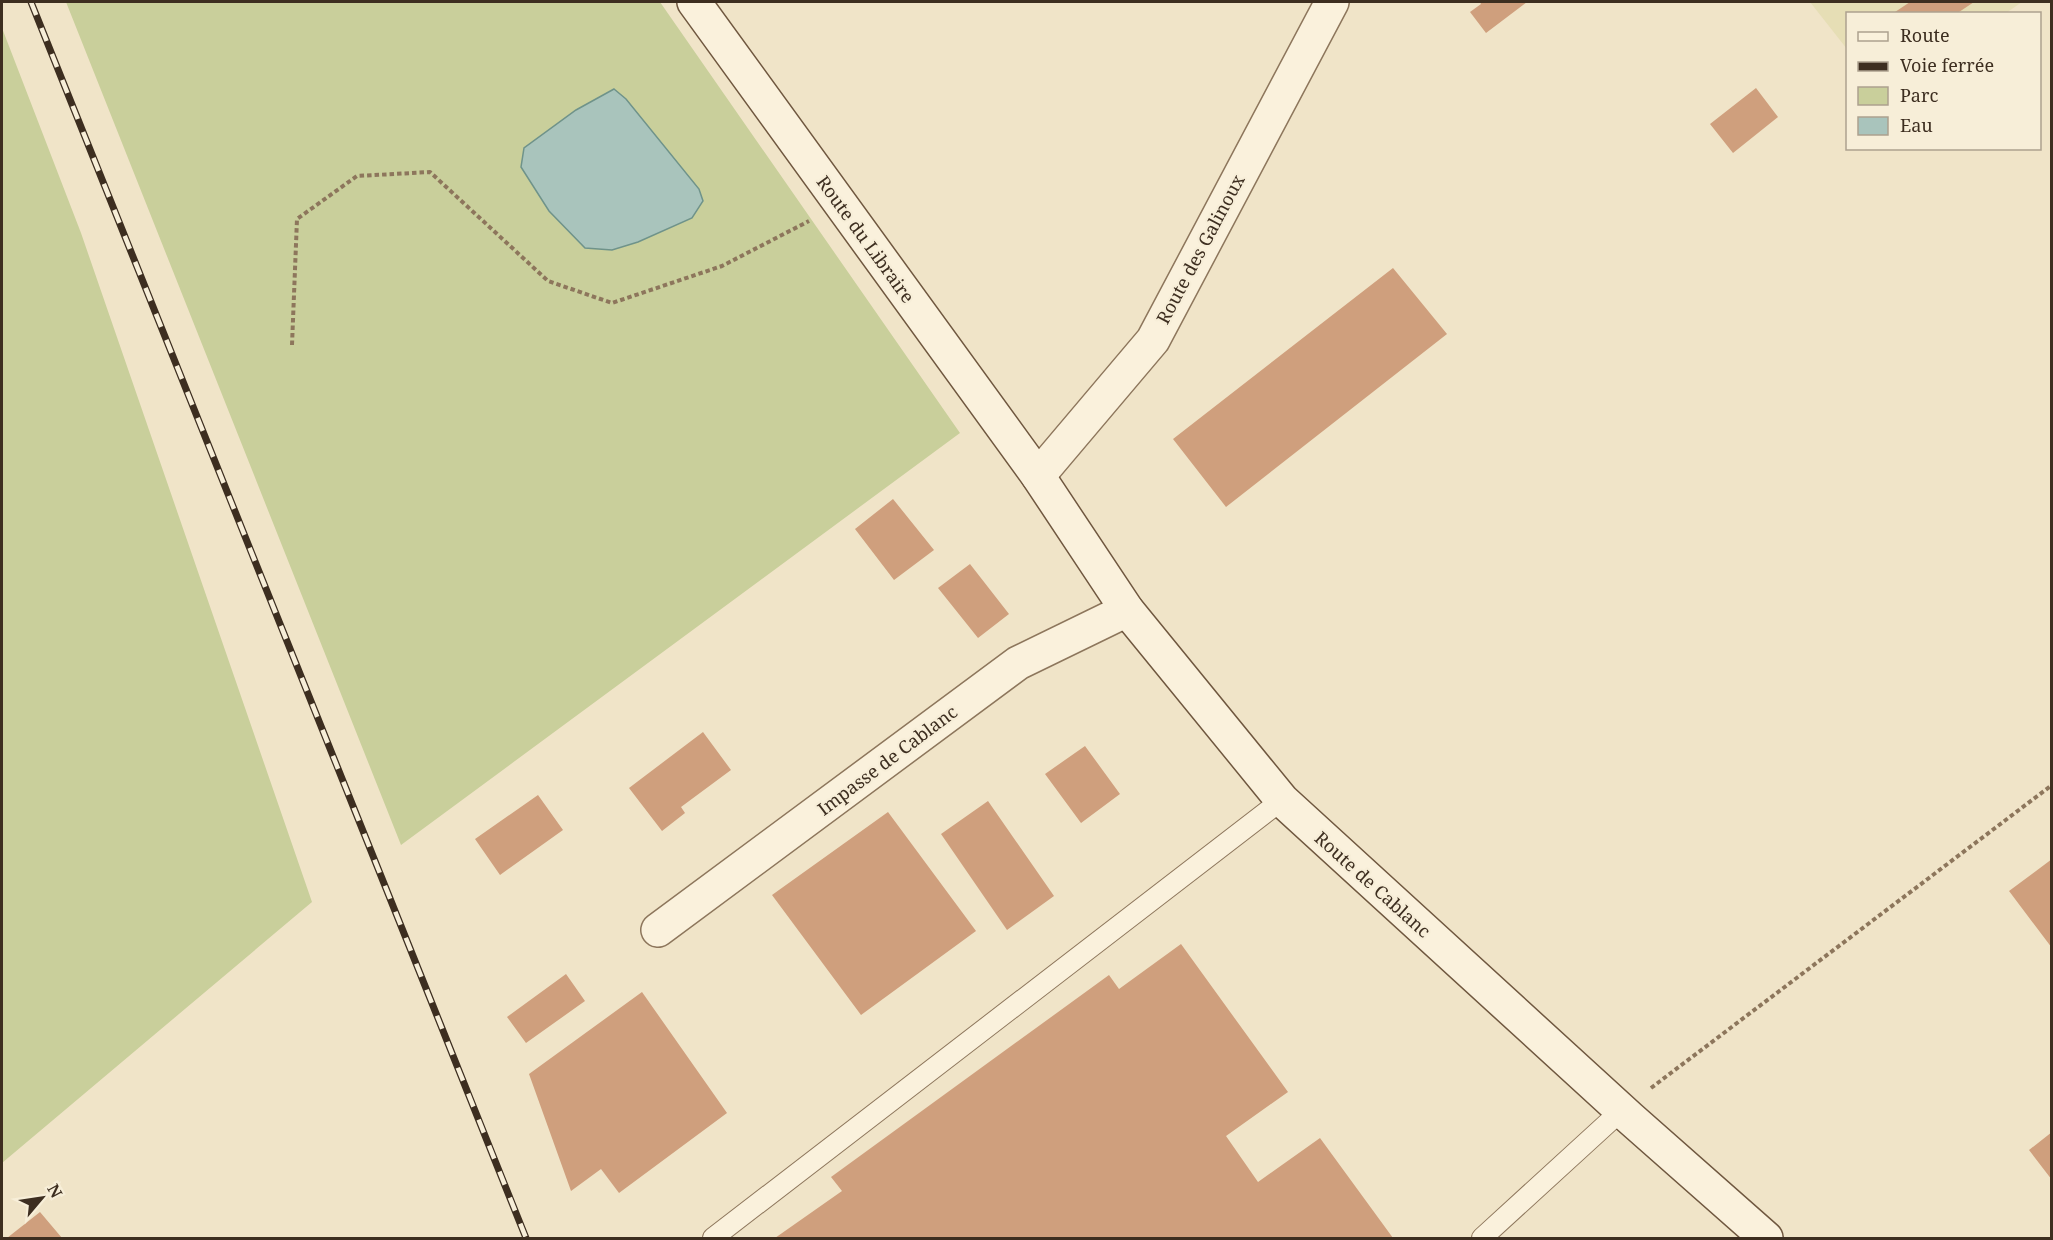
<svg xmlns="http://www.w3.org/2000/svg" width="2053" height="1240" viewBox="0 0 2053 1240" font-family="'Noto Serif',serif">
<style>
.farmland{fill:#e6deb5}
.green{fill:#c9cf9b}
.water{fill:#a9c4bc;stroke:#6f938a;stroke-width:1.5}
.building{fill:#cf9f7d}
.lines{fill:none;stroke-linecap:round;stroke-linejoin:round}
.service-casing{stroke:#8d765c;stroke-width:22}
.minor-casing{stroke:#8d765c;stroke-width:36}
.secondary-casing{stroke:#6f573f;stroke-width:36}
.path{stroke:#8d765c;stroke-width:4;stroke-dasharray:4.5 3;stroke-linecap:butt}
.service{stroke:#faf1dc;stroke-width:20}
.minor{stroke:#faf1dc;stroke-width:33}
.secondary{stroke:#faf1dc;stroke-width:33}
.rail-casing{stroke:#3d2e20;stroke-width:7}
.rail{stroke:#f7eed8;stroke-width:4.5;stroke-dasharray:14;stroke-linecap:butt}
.labels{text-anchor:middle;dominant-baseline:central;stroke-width:4.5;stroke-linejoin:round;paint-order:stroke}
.street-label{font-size:18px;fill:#3d2e20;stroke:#f7eed8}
</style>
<rect width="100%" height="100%" fill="#f0e4c8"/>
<path class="farmland" d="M1810,2H2022L2006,13L1848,14L1847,49Z"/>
<path class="green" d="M66,2H660L960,433L401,845Z
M2,28L81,233L312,902L2,1163Z"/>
<path class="water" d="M614,89L626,99L699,189L703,201L692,218L638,242L612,250L585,248L549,211L521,167L524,148L576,110Z"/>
<path class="building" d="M1480,2H1527L1486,33L1470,12L1481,4Z
M1910,2H1974L1956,14H1892Z
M1756,88L1778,117L1733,153L1710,124Z
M1393,268L1447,334L1226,507L1173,439Z
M893,499L934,550L894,580L855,529Z
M970,564L1009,614L978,638L938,588Z
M703,732L731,770L681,807L685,813L662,831L629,788Z
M1085,746L1120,794L1081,823L1045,774Z
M538,795L563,830L500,875L475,839Z
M988,801L1054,896L1007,930L941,834Z
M888,812L976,931L861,1015L772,895Z
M2052,859V948L2009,891Z
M1181,944L1288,1092L1226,1136L1258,1182L1320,1138L1393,1238H775L842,1191L831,1177L1109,975L1119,989Z
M566,974L585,1001L526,1043L507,1017Z
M642,992L727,1113L619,1193L601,1169L571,1191L529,1074Z
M2052,1132V1180L2029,1150Z
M40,1212L62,1238H7Z"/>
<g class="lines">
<defs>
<path id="service" d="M713,1238L1282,800
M1482,1238L1622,1110"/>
<path id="minor" d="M1038,476L1153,340L1332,2
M658,930L1018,663L1127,610"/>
<path id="secondary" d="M694,2L1038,476L1127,610L1282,800L1630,1118L1766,1238"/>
</defs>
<use href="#service" class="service-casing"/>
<use href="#minor" class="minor-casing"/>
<use href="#secondary" class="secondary-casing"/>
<path class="path" d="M292,345L297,219L357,176L430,172L548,281L612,303L722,266L809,221
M1651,1088L2052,785"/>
<use href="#service" class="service"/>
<use href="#minor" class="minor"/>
<use href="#secondary" class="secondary"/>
<defs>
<path id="rail" d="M31,2L526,1238"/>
</defs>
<use href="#rail" class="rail-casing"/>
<use href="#rail" class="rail"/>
</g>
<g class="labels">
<g class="street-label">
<text transform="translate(866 239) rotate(54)">Route du Libraire</text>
<text transform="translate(1200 249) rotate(-62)">Route des Galinoux</text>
<text transform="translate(887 760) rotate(-37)">Impasse de Cablanc</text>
<text transform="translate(1373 884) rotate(42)">Route de Cablanc</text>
</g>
</g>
<rect width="2053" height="1240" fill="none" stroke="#3d2e20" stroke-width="6"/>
<rect x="1846" y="12" width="195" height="138" fill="#f7eed8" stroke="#ada18e" stroke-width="1.5"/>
<rect x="1858" y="32" width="30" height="9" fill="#faf1dc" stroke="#ada18e" stroke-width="1.5"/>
<text x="1900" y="42" font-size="18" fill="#3d2e20">Route</text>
<rect x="1858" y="62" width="30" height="9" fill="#3d2e20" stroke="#ada18e" stroke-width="1.5"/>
<text x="1900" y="72" font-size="18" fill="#3d2e20">Voie ferrée</text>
<rect x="1858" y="87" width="30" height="18" fill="#c9cf9b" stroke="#ada18e" stroke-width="1.5"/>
<text x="1900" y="102" font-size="18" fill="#3d2e20">Parc</text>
<rect x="1858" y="117" width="30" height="18" fill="#a9c4bc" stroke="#ada18e" stroke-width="1.5"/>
<text x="1900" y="132" font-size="18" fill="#3d2e20">Eau</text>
<g transform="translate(42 1198) rotate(61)" stroke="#f7eed8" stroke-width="4.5" paint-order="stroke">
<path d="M0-4.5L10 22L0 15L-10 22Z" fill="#3d2e20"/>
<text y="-9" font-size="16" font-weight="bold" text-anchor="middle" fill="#3d2e20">N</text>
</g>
</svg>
